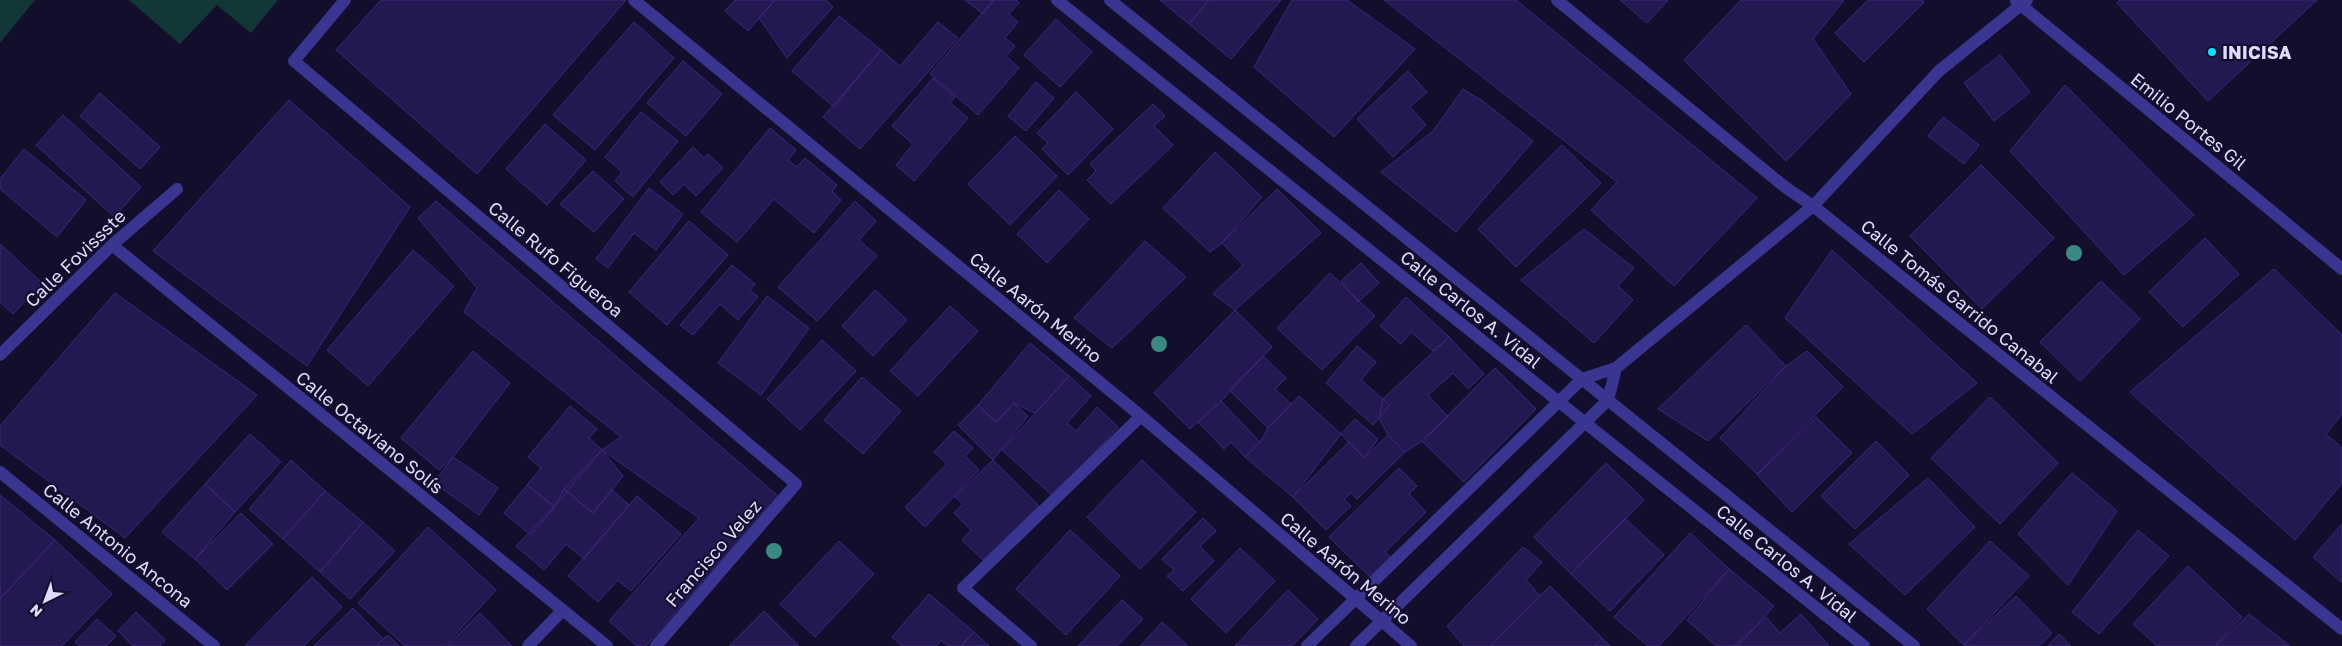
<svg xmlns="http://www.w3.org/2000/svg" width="2342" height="646" viewBox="0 0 2342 646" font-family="'Golos Text',sans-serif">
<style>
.green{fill:#113837}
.building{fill:#241850;stroke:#3a287e}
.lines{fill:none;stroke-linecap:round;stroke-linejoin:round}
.street{stroke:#393591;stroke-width:12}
.tree{fill:#3a8983}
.poi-dot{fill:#06e3ff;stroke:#140e2d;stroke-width:2}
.labels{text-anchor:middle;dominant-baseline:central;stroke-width:4.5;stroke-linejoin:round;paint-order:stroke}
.poi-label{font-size:18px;font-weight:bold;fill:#dfdaff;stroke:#140e2d;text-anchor:start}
.street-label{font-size:18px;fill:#dfdaff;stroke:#140e2d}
</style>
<rect width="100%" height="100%" fill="#140e2d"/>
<path class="green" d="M0,0H35L0,43Z
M129,0H278L251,33L217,5L180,44Z"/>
<path class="building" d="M381,0H626L477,174L336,50Z
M735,0H775L748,31L725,11Z
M775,0H826L833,7L787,58L759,18Z
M965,0H994L983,14Z
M993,0H1016L1019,3L1009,14L1018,22L1005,38L1015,46L1006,56L1019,68L978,115L930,74Z
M1160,0H1209L1189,24Z
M1209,0H1281L1231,59L1189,24Z
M1292,0H1347L1415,49L1334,137L1254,67Z
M1384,0H1516L1757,198L1674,286L1591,210L1617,182Z
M1620,0H1668L1647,23Z
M1741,0H1844L1813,39L1851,94L1786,161L1684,60Z
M1868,0H1922L1924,2L1864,62L1835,33Z
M2120,0H2317L2208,101L2117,3Z
M839,16L881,50L834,107L792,71Z
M1056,19L1092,52L1060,87L1024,55Z
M634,22L674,58L595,150L553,115Z
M938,22L958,38L860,149L823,117L881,50L900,66Z
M2000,55L2030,92L1994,121L1964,83Z
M683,61L722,94L686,136L647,103Z
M1408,71L1427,92L1410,107L1426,125L1393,157L1357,119Z
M933,78L955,97L950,103L968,118L914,181L896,165L913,144L892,126Z
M1036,82L1054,98L1026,131L1008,116Z
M2065,85L2194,215L2124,275L2010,151Z
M1463,89L1484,102L1533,141L1456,232L1381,172L1433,131Z
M1076,92L1113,129L1068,175L1042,149L1048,143L1037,133Z
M100,93L160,147L140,169L80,116Z
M289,100L410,207L307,366L153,251Z
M1153,104L1165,116L1154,126L1173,145L1111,204L1087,180L1096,171L1090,164Z
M641,112L678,141L633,197L615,181L622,172L605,157Z
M63,115L141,187L114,217L36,145Z
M1943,117L1979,145L1964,164L1928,136Z
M545,124L586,160L547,205L506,169Z
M770,128L796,150L788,160L797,167L805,158L837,185L832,191L841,200L814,233L774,199L737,242L701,212Z
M1015,136L1057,176L1010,225L968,184Z
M1562,145L1601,183L1516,267L1478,229Z
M693,147L704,158L708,154L723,168L696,196L684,184L673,195L660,182Z
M24,149L86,200L57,237L0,189V179Z
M1215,152L1262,197L1222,243L1210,252L1163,208Z
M1981,165L2054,238L1982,309L1910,236Z
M593,171L624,199L594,232L560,204Z
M649,188L683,214L656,250L634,233L608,268L596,259Z
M1277,189L1321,233L1235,310L1213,294L1243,265L1222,243Z
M1059,190L1089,219L1047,263L1017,234Z
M436,201L778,496L646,646H637L609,621L699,518L602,450L621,437L464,312L477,288L418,218Z
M855,201L876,221L859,240L877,256L817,321L778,287Z
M689,221L728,255L667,325L629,292Z
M1584,229L1634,268L1618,286L1633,300L1594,343L1521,280Z
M2205,238L2239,274L2183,327L2149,292Z
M1145,241L1186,277L1112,348L1074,318Z
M0,244L42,283L13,314L0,302Z
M413,250L454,286L368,386L327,350Z
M1832,250L1977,383L1912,434L1785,318Z
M1361,263L1379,283L1358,302L1341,281Z
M732,265L755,284L750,290L758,297L738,320L720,304L693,335L680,325Z
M2274,269L2342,335V414L2326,434L2342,448V483L2295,540L2130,392Z
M1330,273L1375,316L1322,370L1277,328Z
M2101,281L2140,319L2080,381L2040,342Z
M875,290L907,320L873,356L842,326Z
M115,293L257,395L125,538L0,445V426Z
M767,296L809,328L761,395L718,363Z
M1406,297L1449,337L1433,351L1411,332L1401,344L1380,326Z
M950,306L978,331L918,396L890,371Z
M1235,310L1272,347L1221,401L1190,429L1154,393Z
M1746,325L1786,366L1708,441L1658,409Z
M1449,337L1484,374L1468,389L1453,373L1428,395L1448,417L1422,441L1405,452L1388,435L1379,418L1383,399Z
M822,340L856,371L800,430L767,399Z
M1030,343L1069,376L1035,413L1014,403L996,422L978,405Z
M1357,346L1376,362L1361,380L1390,405L1373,425L1326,383Z
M473,351L510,383L453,457L439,470L401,438Z
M1807,351L1843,387L1757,474L1720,438L1786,366Z
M1263,356L1286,378L1275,389L1291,404L1268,428L1229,390Z
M1495,368L1536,409L1464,482L1422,441Z
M1069,376L1091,396L1067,423L1076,431L1097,407L1118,427L1054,497L1002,450Z
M862,377L901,411L863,454L824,420Z
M1299,396L1341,434L1293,497L1245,457L1260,442L1268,428Z
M1990,397L2058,463L2000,524L1931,458Z
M1221,401L1260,442L1245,457L1231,442L1224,449L1198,422Z
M1014,403L1028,416L993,460L958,425L978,405L996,422Z
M570,406L597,429L589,438L602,450L554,507L527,485L541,468L528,457Z
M1816,417L1852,453L1792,512L1757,475Z
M1355,419L1378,439L1364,458L1341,434Z
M954,431L973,448L965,456L979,470L925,527L905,507L947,464L934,452Z
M250,434L281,462L235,512L205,484Z
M1388,435L1405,452L1357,499L1351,493L1344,499L1351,506L1326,530L1293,497L1349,442L1364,458Z
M1876,441L1909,475L1855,529L1821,496Z
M602,450L623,476L593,513L564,489Z
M453,457L498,488L479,515L434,483Z
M291,460L325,491L283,539L249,509Z
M993,460L1039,506L983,560L962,540L971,530L954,513L963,504L955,497Z
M1142,460L1196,512L1140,569L1087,517Z
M1606,463L1644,500L1571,574L1534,537Z
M1399,468L1417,486L1409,494L1426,512L1385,552L1392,559L1372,579L1329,537Z
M2072,473L2117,511L2068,585L2018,534Z
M1928,478L1975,527L1905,595L1849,544Z
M205,484L235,512L195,559L162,532Z
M527,485L555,507L531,535L504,513Z
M564,489L593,513L612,490L629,505L584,559L566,544L544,570L516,546L554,507Z
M325,491L363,522L320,572L283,539Z
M0,495L55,540L0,599Z
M637,496L681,534L631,591L618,580L598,602L568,576Z
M241,513L273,544L227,590L195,559Z
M1203,518L1216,531L1200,546L1214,561L1183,591L1167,576L1174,570L1162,559Z
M1625,518L1664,555L1610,611L1571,574Z
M363,522L395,551L350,599L320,572Z
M2342,524V583L2313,557Z
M428,527L496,590L445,646H405L358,603Z
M1070,530L1120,576L1066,635L1016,589Z
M2138,530L2169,556L2099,634L2072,612Z
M1690,533L1729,569L1659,646H1648L1614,617Z
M55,540L112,594L62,646H0V599Z
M839,541L874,574L815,637L780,604Z
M1990,541L2029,576L1964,645L1927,609Z
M1523,547L1542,562L1526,580L1540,596L1490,646H1464L1447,626Z
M1240,548L1275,581L1226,633L1191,599Z
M2188,566L2242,617L2215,646H2157L2133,624Z
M1729,569L1774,606L1738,646H1716L1687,620Z
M312,577L342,607L304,646H245Z
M1550,586L1602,638L1594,646H1490Z
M1288,590L1318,619L1292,646H1235Z
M929,594L974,632L961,646H948L941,640L936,646H902L892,637Z
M2016,596L2052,633L2039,646H1965L1964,645Z
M1122,600L1143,619L1117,646H1078Z
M353,608L383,639L376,646H314Z
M764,611L799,646H729Z
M136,612L165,640L160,646H133L118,631Z
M480,613L512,646H447Z
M1801,614L1829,646H1734L1766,617L1780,633Z
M2249,614L2290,646H2216Z
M97,619L116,636L106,646H79L75,642Z
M1162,622L1188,646H1140Z
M974,632L989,646H961Z
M2059,634L2071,646H2048Z
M388,635L399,646H376L383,639Z
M1602,638L1610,646H1594Z"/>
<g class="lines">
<path class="street" d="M345,0L294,61L796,484L656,646
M634,0L1141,416L1411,646
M1057,0L1864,646
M1110,0L1914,646
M1557,0L1785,187L1813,206L2342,629
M2016,1L2342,269
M112,245L607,646
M0,355L112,245L177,189
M0,472L214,646
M528,646L563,610
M1031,646L963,588L1141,416
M1307,646L1582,379L1616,368L1813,206L1939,71L2027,0
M1356,646L1608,400L1616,368"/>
</g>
<g class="tree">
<circle cx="2074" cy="253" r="8"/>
<circle cx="1159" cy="344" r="8"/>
<circle cx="774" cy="551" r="8"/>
</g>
<circle class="poi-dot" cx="2212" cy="52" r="5"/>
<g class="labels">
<g class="poi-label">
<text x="2222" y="52">INICISA</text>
</g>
<g class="street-label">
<text transform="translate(2189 121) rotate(39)">Emilio Portes Gil</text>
<text transform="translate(75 258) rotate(-44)">Calle Fovissste</text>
<text transform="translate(556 259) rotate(40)">Calle Rufo Figueroa</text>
<text transform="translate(1960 301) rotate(39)">Calle Tomás Garrido Canabal</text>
<text transform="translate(1036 307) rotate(39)">Calle Aarón Merino</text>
<text transform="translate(1471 309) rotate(39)">Calle Carlos A. Vidal</text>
<text transform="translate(370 432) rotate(39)">Calle Octaviano Solís</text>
<text transform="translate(118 545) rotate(39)">Calle Antonio Ancona</text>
<text transform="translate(713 553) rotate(-49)">Francisco Velez</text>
<text transform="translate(1787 563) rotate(39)">Calle Carlos A. Vidal</text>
<text transform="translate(1346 568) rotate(40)">Calle Aarón Merino</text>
</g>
</g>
<g transform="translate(45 601) rotate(222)" stroke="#140e2d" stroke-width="4" paint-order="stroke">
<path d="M0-4L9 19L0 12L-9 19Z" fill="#dfdaff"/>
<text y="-8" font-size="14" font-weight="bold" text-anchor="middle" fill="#dfdaff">N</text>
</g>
</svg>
